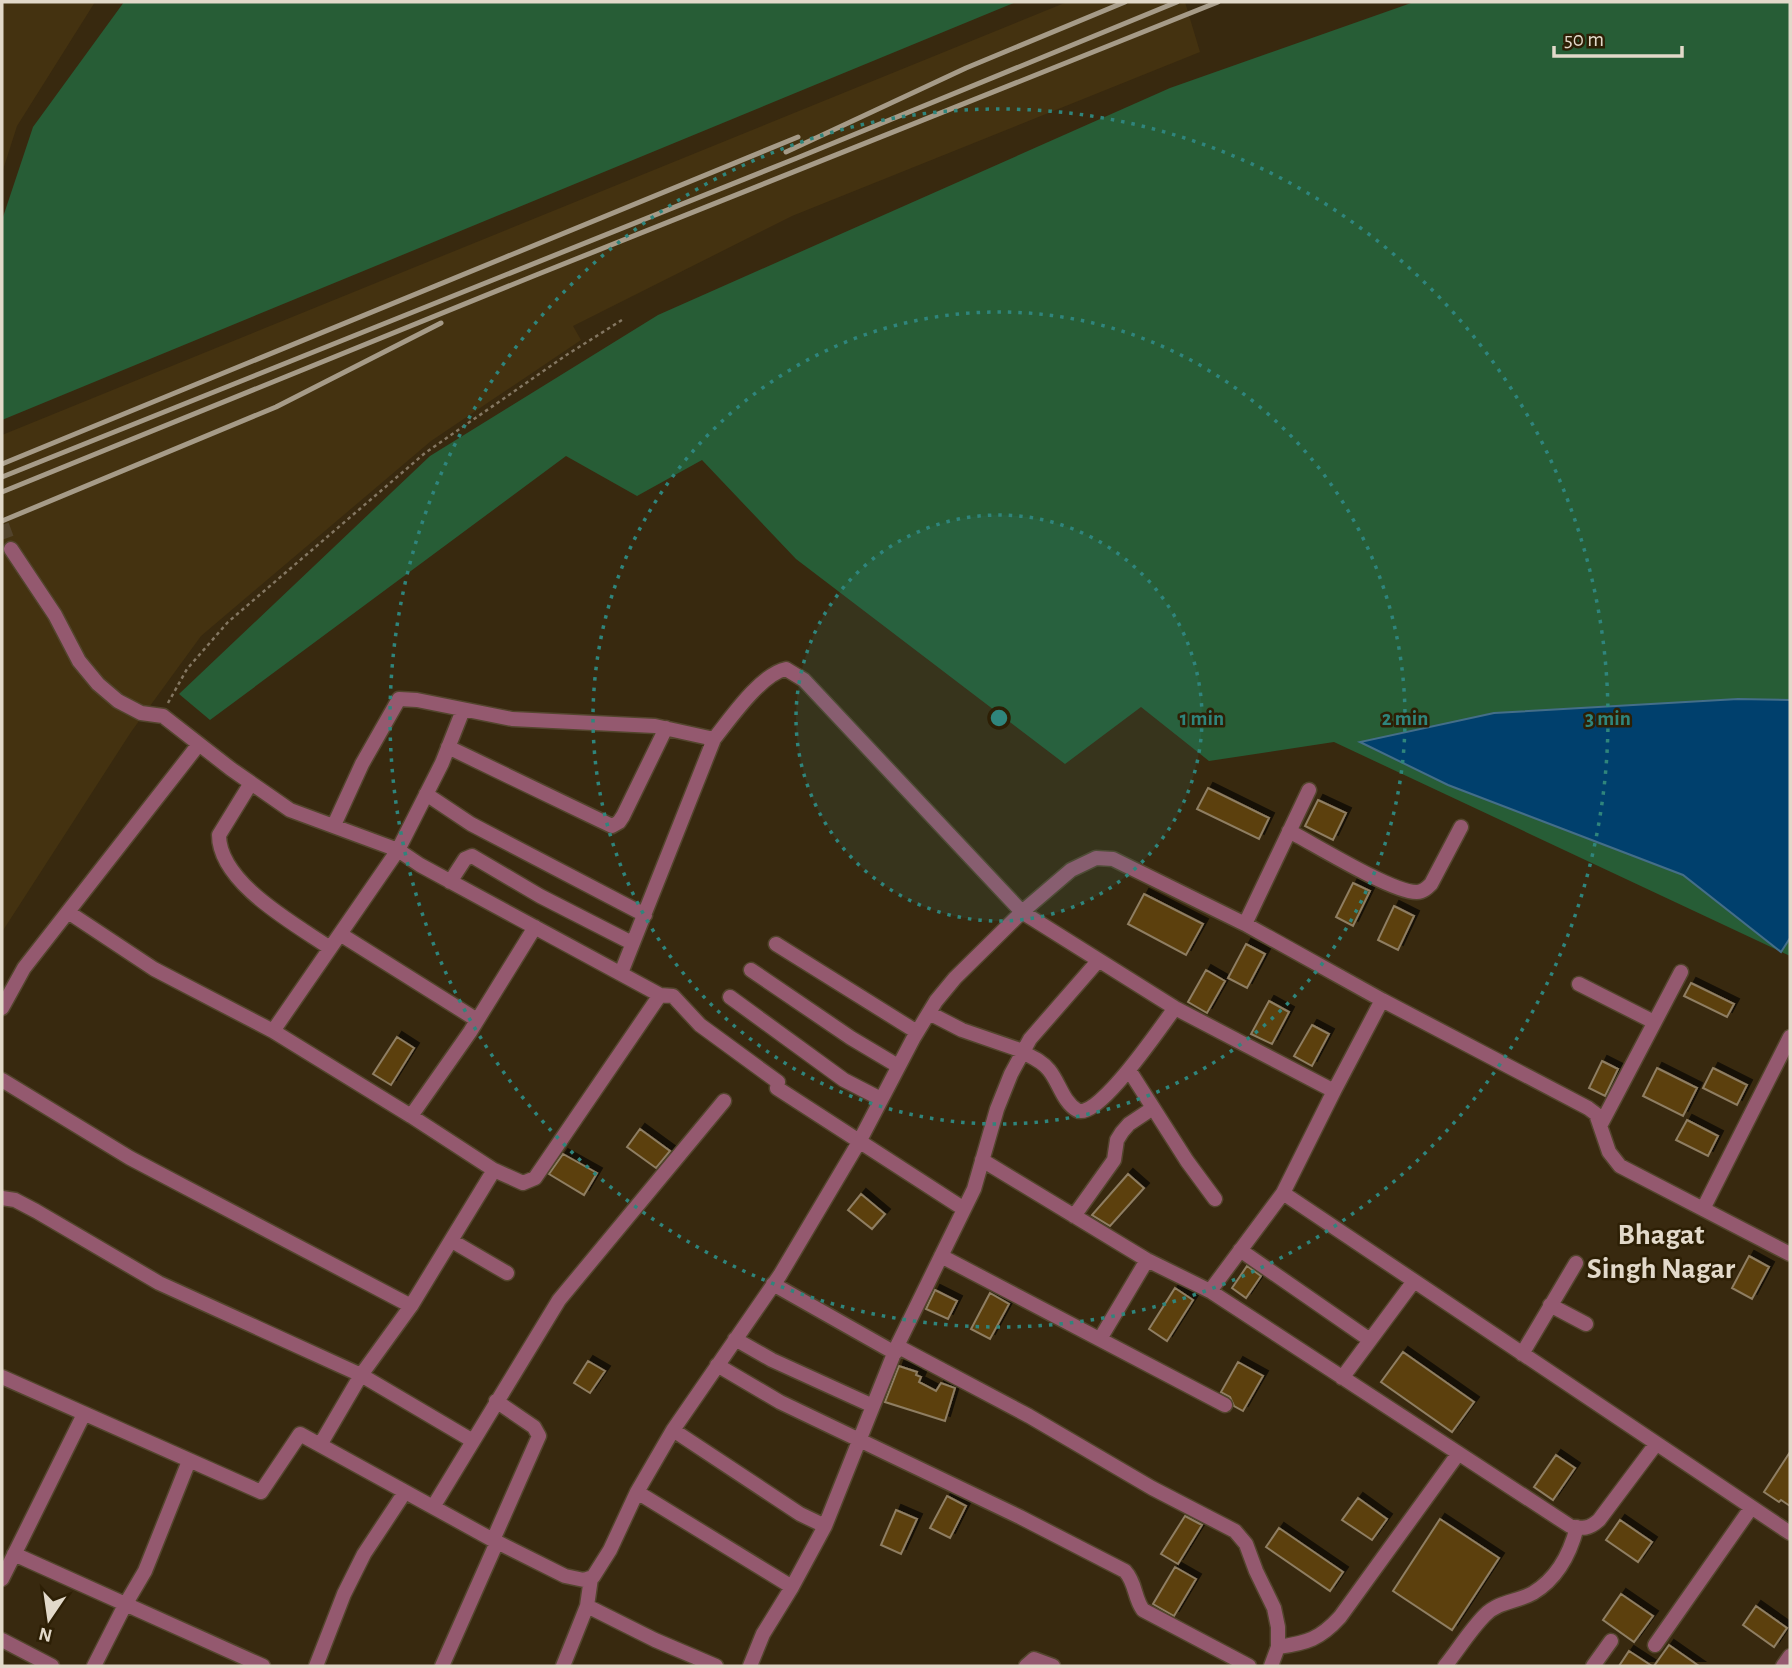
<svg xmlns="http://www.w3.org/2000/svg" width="1792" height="1668" viewBox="0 0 1792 1668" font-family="'Alegreya Sans',sans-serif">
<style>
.built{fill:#443210}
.green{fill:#275d36}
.water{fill:#00406d;stroke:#446e89;stroke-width:2}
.building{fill:#5b4110;stroke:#8f7e62;stroke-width:2;filter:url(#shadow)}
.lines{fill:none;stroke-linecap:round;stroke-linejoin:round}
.minor-tunnel{stroke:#52432b;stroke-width:14;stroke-dasharray:14 7;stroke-linecap:butt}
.minor-casing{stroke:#53452d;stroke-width:17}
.path{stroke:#847762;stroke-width:2.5;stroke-dasharray:3.5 3.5;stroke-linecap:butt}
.minor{stroke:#94596f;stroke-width:14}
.rail{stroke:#a69b88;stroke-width:5}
.ring{fill:none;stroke:#2f857c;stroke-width:3.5;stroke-dasharray:3.5 7}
.labels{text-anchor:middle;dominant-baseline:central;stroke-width:5;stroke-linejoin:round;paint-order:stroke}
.neighbourhood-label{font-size:30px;font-weight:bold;fill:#e2d9ca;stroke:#2d1f05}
.centre{fill:#2f857c;stroke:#2d1f05;stroke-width:3.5}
.ring-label{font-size:21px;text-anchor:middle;font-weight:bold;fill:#2f857c;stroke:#2d1f05;stroke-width:5;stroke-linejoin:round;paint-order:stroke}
</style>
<defs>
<filter id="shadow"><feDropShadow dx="5" dy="-5" stdDeviation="0" flood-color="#0009"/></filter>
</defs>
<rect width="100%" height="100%" fill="#38290f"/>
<path class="built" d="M2,2H95L17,126L2,173Z
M1067,2H1185L1200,52L792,216L573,326L581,340L431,441L201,636L131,732L2,932V435Z"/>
<path class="green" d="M124,2H1016L2,420V220L33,127Z
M1414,2H1790V956L1334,742L1209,761L1141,707L1065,764L796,559L702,460L637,496L566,456L210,720L179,694L430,456L658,315L1170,88Z"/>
<path class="water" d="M1738,699L1790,700V938L1781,952L1683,875L1448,785L1360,742L1494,713Z"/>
<path class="building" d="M1208,788L1269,818L1259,839L1197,809Z
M1318,800L1346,813L1333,840L1305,826Z
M1353,883L1370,891L1353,926L1336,917Z
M1144,894L1203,924L1186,955L1128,924Z
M1394,906L1414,916L1398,950L1378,940Z
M1246,944L1265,954L1247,988L1228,978Z
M1206,970L1225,981L1207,1013L1188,1002Z
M1691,983L1734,1004L1727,1017L1684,996Z
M1269,1001L1289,1012L1272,1044L1251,1034Z
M1312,1025L1329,1034L1312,1066L1294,1056Z
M397,1037L414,1048L391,1085L373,1074Z
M1602,1061L1618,1069L1605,1096L1589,1088Z
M1657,1068L1697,1088L1683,1116L1643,1096Z
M1713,1068L1747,1085L1737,1105L1703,1088Z
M1687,1120L1718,1136L1708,1156L1676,1140Z
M640,1129L670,1151L656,1168L627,1147Z
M563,1154L597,1173L584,1195L549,1174Z
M1128,1174L1144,1188L1110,1226L1092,1215Z
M861,1194L885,1214L872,1229L848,1210Z
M1749,1256L1769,1267L1752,1299L1732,1288Z
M1247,1266L1261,1276L1246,1298L1232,1288Z
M1175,1288L1193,1300L1167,1341L1149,1329Z
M935,1290L957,1301L948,1319L926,1309Z
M990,1293L1009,1304L990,1339L971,1329Z
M1403,1352L1474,1402L1452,1432L1381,1382Z
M588,1361L605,1371L590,1393L574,1383Z
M1238,1362L1263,1376L1243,1411L1234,1406L1230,1397L1221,1392Z
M899,1366L917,1372L916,1375L921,1377L919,1382L936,1391L941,1383L955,1388L945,1421L885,1402Z
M1790,1452V1506L1781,1500L1779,1502L1764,1492Z
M1556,1455L1575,1468L1553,1500L1534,1487Z
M947,1496L966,1506L950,1538L930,1528Z
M1358,1498L1387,1519L1372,1540L1342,1520Z
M896,1510L917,1519L901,1554L881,1545Z
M1185,1516L1202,1525L1178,1564L1161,1554Z
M1440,1519L1499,1558L1452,1630L1393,1591Z
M1620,1520L1652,1542L1638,1562L1606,1540Z
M1279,1528L1343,1572L1330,1591L1266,1547Z
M1175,1567L1196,1579L1174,1616L1153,1604Z
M1621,1594L1653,1616L1634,1642L1603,1620Z
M1756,1606L1787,1628L1774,1647L1743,1625Z
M1669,1645L1699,1666H1654Z
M1629,1651L1652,1666H1619Z"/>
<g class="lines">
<path class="minor-tunnel" d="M2,525L11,549"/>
<defs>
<path id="minor" d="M11,549L55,615L79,661L98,684L118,701L141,713L163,716L231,769L290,810L398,850L420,865L660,995L673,996L700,1025L778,1082L777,1088L964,1209
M448,747L612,826L619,822L623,816L666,728
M251,783L219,835C219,883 295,924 330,948
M426,794L471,824L645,915
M334,825L362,764L399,699L417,700L512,719L655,726L714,739
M1289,831C1314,844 1393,893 1417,892C1423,892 1427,888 1431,884L1461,827
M450,882L465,859L472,856L540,896L632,943
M68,912L154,969L273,1031
M1245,924L1309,790
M340,934L477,1020
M776,944L917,1032
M751,970L851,1038L898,1066
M621,973L714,739C730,719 761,674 786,669L804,680L1022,912L1071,870L1096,858L1113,859L1245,924L1382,1000
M1579,984L1654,1022
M730,997L844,1080L881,1099
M2,1008L24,968L199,744
M929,1013L962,1030L1023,1051
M1022,1052C1032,1057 1042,1061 1049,1070C1059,1082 1063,1102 1077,1110C1097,1122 1162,1025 1175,1008
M1129,1070L1187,1161L1215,1199
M2,1080L130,1158L411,1306
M411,1116L470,1032L535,927
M1600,1126L1681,972
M982,1160L1147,1260L1210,1291L1283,1193L1334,1091
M494,1170L523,1183L535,1178L660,995
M1283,1193L1790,1533
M2,1198L15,1200L36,1211L159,1283L361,1375L473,1441
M1703,1209L1790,1037
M1074,1216L1114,1160L1117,1140L1122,1132L1129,1124L1153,1108
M452,1241L507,1273
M1240,1250L1370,1340
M941,1256L1225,1405
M773,1284L895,1353
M1210,1291L1570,1526C1583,1529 1589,1529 1599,1520L1656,1444
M1550,1305L1586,1324
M735,1339L772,1360L873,1406
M1100,1339L1147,1260
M897,1346L1029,1416L1152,1488L1235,1531L1246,1544L1256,1571L1274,1608L1278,1627V1647L1271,1666
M1522,1354L1576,1263
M717,1365L780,1402L1020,1517L1125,1571C1136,1583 1134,1598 1143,1610L1249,1666
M2,1377L261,1492L300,1434L493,1540L565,1576L584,1580L593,1577L610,1550L637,1492L673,1430L780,1275L859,1142L913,1039L936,1001L955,978L1022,912L1175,1008L1334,1091L1382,1000L1588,1108L1596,1114L1609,1152L1620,1166L1790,1254
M1342,1378L1414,1281
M673,1430L800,1514L825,1526
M320,1445L361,1375L411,1306L494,1170L411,1116L273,1031L398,850L442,763L463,710
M637,1492L792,1587
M433,1507L559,1300L724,1101
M493,1540L539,1436L534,1427L496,1401
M14,1554L263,1666
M2,1579L84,1414
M587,1606L655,1640L716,1666
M2,1640L52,1666
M1655,1645L1751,1508
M1278,1647C1307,1643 1320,1639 1340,1617L1458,1454
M94,1666L125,1605L145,1571L189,1461
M316,1666L344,1594L364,1554L405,1492
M442,1666L497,1542
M563,1666L587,1606L591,1578
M750,1666L763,1634L792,1587L825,1526L897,1346L974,1189L997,1109L1011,1074L1030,1039L1098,961
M1026,1666L1034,1659L1053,1666
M1445,1666C1458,1650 1470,1630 1485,1615C1499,1601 1517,1602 1533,1593C1558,1578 1570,1554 1577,1527
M1593,1666L1611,1641
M1783,1666L1790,1656"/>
</defs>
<use href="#minor" class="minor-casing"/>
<path class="path" d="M168,703L187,669L228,622L425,453L568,354L622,320"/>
<use href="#minor" class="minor"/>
<path class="rail" d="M786,152L966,68L1125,2
M2,464L798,137
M2,477L797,158L1177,2
M2,492L536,275L1218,2
M2,521L276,407L441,323"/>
</g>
<circle cx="999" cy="718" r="203" fill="#2f857c" fill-opacity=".12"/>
<g class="ring">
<circle cx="999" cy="718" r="203"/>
<circle cx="999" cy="718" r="406"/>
<circle cx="999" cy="718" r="609"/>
</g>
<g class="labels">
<g class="neighbourhood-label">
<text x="1661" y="1235">Bhagat<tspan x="1661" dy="34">Singh Nagar</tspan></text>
</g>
</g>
<circle cx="999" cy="718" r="10" class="centre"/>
<g class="ring-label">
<text x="1202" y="725">1 min</text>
<text x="1405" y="725">2 min</text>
<text x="1608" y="725">3 min</text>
</g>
<rect width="1792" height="1668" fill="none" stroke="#e2d9ca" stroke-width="7"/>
<g transform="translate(49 1619) rotate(193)" stroke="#2d1f05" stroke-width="5" paint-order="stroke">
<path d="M0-5L12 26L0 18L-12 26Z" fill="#e2d9ca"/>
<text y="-10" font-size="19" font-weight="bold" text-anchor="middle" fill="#e2d9ca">N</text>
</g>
<path d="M1554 46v10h128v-10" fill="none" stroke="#e2d9ca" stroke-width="3.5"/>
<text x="1564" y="46" font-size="21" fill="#e2d9ca" stroke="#2d1f05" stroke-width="5" paint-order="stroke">50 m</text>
</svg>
